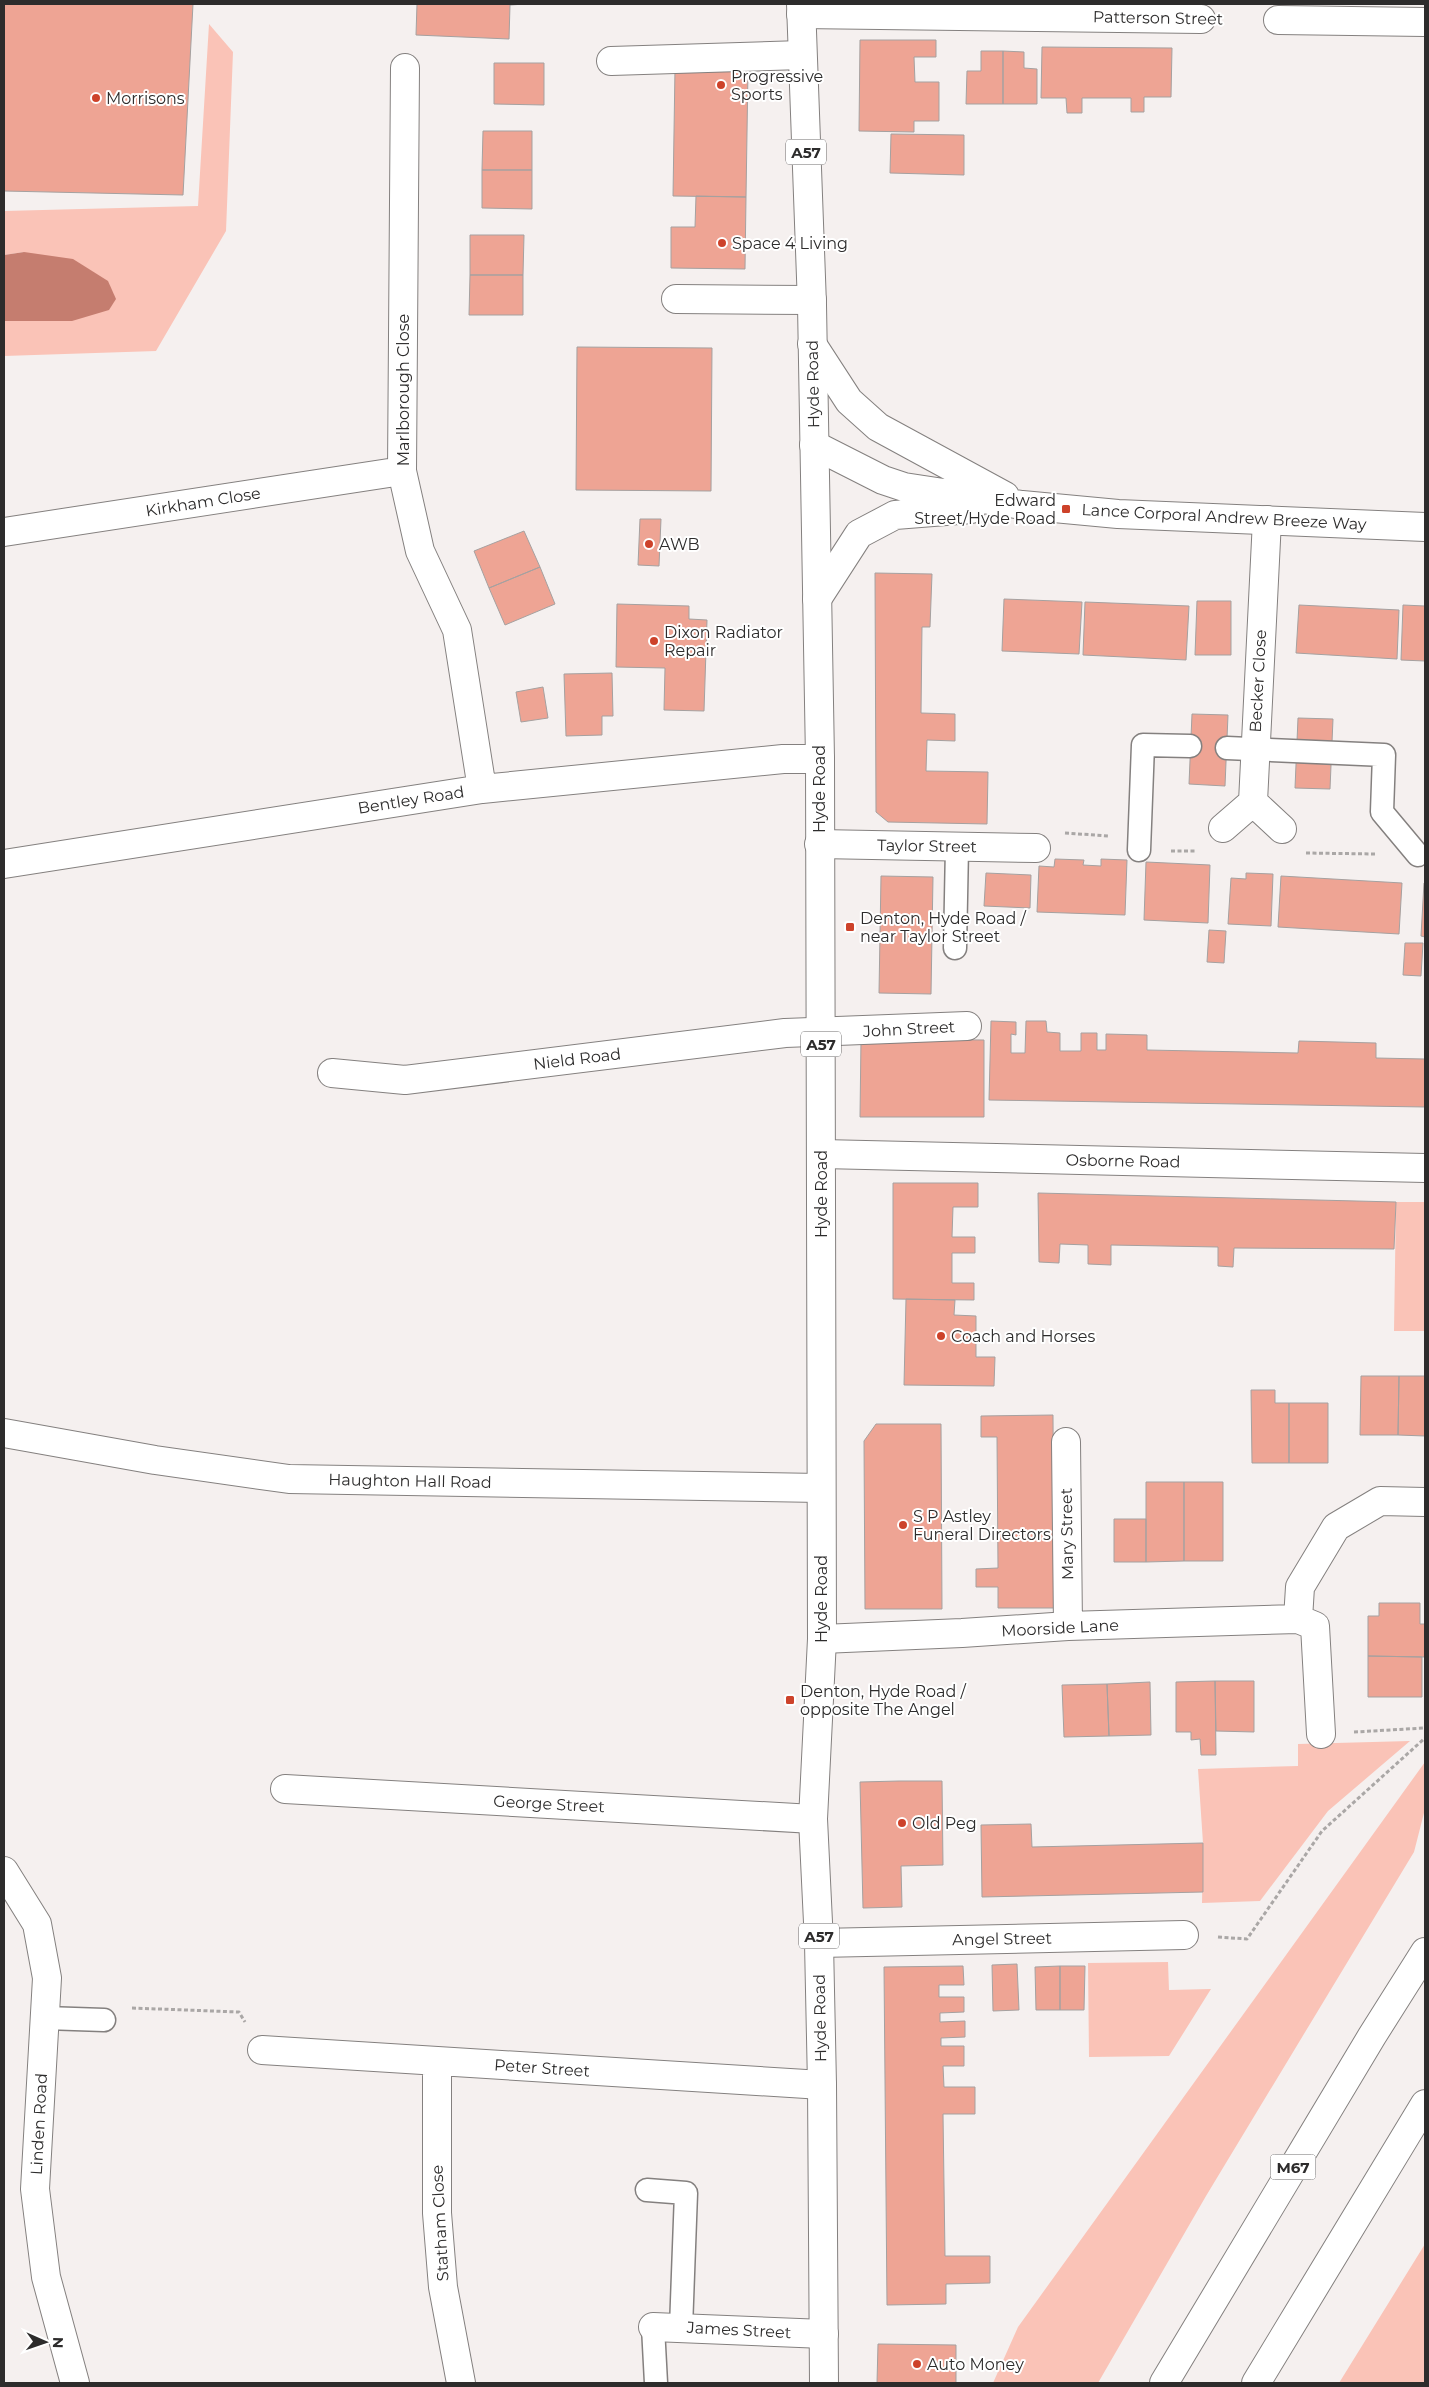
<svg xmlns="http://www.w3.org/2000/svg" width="1429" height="2387" viewBox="0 0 1429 2387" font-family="Montserrat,sans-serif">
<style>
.green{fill:#fac3b7}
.water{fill:#c57d6f}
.building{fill:#eea494;stroke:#a5a1a0}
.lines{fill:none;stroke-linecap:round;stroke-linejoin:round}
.service-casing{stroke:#84807f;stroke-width:25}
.minor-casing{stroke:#84807f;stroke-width:30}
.tertiary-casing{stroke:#84807f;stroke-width:30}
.primary-casing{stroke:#84807f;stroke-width:30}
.motorway-casing{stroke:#84807f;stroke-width:30}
.path{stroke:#aaa7a6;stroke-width:3;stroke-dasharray:4 2.5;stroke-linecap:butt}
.service{stroke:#fff;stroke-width:22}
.minor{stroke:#fff;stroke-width:28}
.tertiary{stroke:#fff;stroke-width:28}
.primary{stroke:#fff;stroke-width:28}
.motorway{stroke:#fff;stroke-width:28}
.poi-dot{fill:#cd422a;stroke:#fff;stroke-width:2}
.labels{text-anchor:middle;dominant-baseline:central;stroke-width:4;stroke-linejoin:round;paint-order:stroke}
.shield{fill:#fff;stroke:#6c6b6b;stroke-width:1}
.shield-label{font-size:15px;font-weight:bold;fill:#2d2c2c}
.street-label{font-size:16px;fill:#2d2c2c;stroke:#fff}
.poi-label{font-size:16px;fill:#2d2c2c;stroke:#fff;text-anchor:start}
</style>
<rect width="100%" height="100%" fill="#f5f0ef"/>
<path class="green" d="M209,24L233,52L226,231L156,351L4,356V321H72L24,252L4,255V211L198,206Z
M1396,1202H1425V1331H1394Z
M1410,1741L1328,1811L1260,1901L1202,1903L1203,1843L1198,1769L1298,1766V1744Z
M1425,1762V1809L1414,1852L1206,2196L1098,2383H993L1018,2327Z
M1168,1962L1169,1990L1211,1989L1169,2056L1089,2057L1088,1963Z
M1425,2244V2383H1339Z"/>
<path class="water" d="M24,252L73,259L108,281L116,299L109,310L72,321H4V255Z"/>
<path class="building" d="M4,4H193L183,195L4,191Z
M417,4H525L510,5L509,39L416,35Z
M860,40H936V57H914L915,82H939V121H914V132L859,131Z
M1042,47L1172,48L1171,97H1144V112H1131V98H1082V113H1067L1066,98H1041Z
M981,51H1003V104H966L967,71H981Z
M1003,51L1024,52V68L1037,69V104H1003Z
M494,63H544V105L494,104Z
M675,68L748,69L746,197L673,196Z
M483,131H532V170H482Z
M891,134L964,135V175L890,173Z
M482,170H532V209L482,208Z
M696,196L746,197L745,269L671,268V227H695Z
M470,235H524L523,275H470Z
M470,275H523V315H469Z
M577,347L712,348L711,491L576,490Z
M640,519H661L659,566L638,565Z
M524,531L540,567L489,588L474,551Z
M540,567L555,604L505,625L489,588Z
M875,573L932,574L930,627H922L921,713L955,714V741L927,740L926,771L988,772L987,824L888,822L876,812Z
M1004,599L1082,602L1079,654L1002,651Z
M1197,601H1231V655H1195Z
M1085,602L1189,606L1186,660L1083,655Z
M617,604L689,606V619L707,620L704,711L664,710L665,668L616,667Z
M1299,605L1399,610L1397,659L1296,653Z
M1403,605L1425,606V661L1401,660Z
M612,673L613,716H602V735L566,736L564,674Z
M543,687L548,718L521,722L516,692Z
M1192,714L1228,715L1225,786L1189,784Z
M1298,718L1333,719L1330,789L1295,788Z
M1055,859L1084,860L1083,865L1101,866V859L1127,860L1125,915L1037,912L1039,866L1054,867Z
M1146,862L1210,865L1208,923L1144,920Z
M986,873L1031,875L1030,908L984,906Z
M1246,873L1273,874L1271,926L1228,924L1231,878L1246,879Z
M881,876L933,877L931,994L879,993Z
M1281,876L1402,883L1399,934L1278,927Z
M1424,883H1425V937L1421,936Z
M1209,930L1226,931L1224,963L1207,962Z
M1405,943H1423L1421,976L1403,975Z
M991,1021L1016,1022V1035L1011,1034V1053H1025L1026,1021H1046L1047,1032L1060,1033V1051H1081V1033H1097V1050H1106V1034L1147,1035V1050L1298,1053L1299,1041L1376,1043V1058L1425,1059V1107L989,1100Z
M861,1039L984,1040V1117H860Z
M893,1183H978V1207H953L952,1237H975V1253H952V1283H974V1300L893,1299Z
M1038,1193L1396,1202L1394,1249L1234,1248L1233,1267L1218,1266V1247L1111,1245V1265L1088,1264V1245L1060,1244L1059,1263L1039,1262Z
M906,1299L955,1300L954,1315L976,1316V1357H995L994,1386L904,1385Z
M1361,1376H1399L1398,1435H1360Z
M1399,1376H1425V1436L1398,1435Z
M1251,1390H1275V1403H1289V1463H1252Z
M1289,1403H1328V1463H1289Z
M1053,1415L1054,1608H998V1587H976V1569L998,1568L997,1437H981V1416Z
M876,1424H941L942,1609H865L864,1441Z
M1146,1482H1184V1561L1146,1562Z
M1184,1482H1223V1561H1184Z
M1114,1519H1146V1562H1114Z
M1379,1603H1420V1624H1425V1657L1368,1656V1616H1379Z
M1368,1656L1422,1657V1697H1368Z
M1215,1681L1216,1755H1201L1200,1739L1191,1740V1732H1176V1682Z
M1215,1681H1254V1732L1216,1731Z
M1150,1682L1151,1735L1109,1736L1107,1684Z
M1107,1684L1109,1736L1064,1737L1062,1685Z
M899,1781H942L943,1865L901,1866L902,1907L863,1908L860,1782Z
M1031,1824L1032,1847L1203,1843V1892L982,1897L981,1825Z
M1017,1964L1019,2010L993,2011L992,1965Z
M963,1966L964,1985H939V1997H964V2012L940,2013V2022L965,2021V2037L941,2038V2046H964V2066H943L944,2087H975V2114H943L945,2256H990V2283L946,2284V2304L887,2305L884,1967Z
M1060,1966V2010H1036L1035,1967Z
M1060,1966H1085L1084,2010H1060Z
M878,2344L956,2345V2383H877Z"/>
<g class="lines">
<defs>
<path id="service" d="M1227,748L1384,755L1382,812L1418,855
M1139,850L1143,745L1190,746
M955,948L957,847
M45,2018L104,2020
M647,2190L686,2193L681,2328
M653,2327L656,2383"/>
<path id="minor" d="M801,14L1201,19
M1278,20L1425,22
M611,61L802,55
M405,68L402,471L420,551L457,630L482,789
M676,299L812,300
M1267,520L1253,802L1282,829
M4,532L402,471
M1223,828L1253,802
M819,844L1036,848
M4,864L482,789L783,759H820
M332,1073L405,1080L785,1033L967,1026
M822,1154L1425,1168
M4,1433L155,1460L289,1479L820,1488
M1066,1442L1068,1626
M822,1639L962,1633L1068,1626L1298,1619
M1321,1734L1315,1626L1298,1619L1300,1587L1336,1527L1380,1501L1425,1502
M285,1789L813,1819
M4,1871L37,1924L47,1978L35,2189L46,2277L75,2383
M819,1943L1184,1935
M262,2050L822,2085
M437,2061V2213L443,2287L461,2383
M653,2327L824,2334"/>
<path id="tertiary" d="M812,344L849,401L878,427L1005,496
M814,445L883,480L904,487L1022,505L1118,514L1425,527
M817,599L859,534L895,515L971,509"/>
<path id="primary" d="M801,4L812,305L820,759L822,1639L813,1819L819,1943L822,2085L824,2383"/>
<path id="motorway" d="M1164,2383L1372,2036L1425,1952
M1256,2383L1425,2104"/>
</defs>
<use href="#service" class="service-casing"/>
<use href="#minor" class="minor-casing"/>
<use href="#tertiary" class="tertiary-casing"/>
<use href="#primary" class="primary-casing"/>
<use href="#motorway" class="motorway-casing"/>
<path class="path" d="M1065,833L1109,836
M1171,851H1197
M1306,853L1375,854
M1354,1732L1425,1728
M1218,1937L1247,1939L1322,1831L1425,1738
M132,2008L239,2012L245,2022"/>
<use href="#service" class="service"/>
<use href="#minor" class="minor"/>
<use href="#tertiary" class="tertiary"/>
<use href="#primary" class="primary"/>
<use href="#motorway" class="motorway"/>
</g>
<g class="poi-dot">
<circle cx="721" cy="85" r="5"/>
<circle cx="96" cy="98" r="5"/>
<circle cx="722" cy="243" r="5"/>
<rect x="1061" y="504" width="10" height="10" rx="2.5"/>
<circle cx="649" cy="544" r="5"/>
<circle cx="654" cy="641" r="5"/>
<rect x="845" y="922" width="10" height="10" rx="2.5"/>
<circle cx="941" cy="1336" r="5"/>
<circle cx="903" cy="1525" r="5"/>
<rect x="785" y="1695" width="10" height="10" rx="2.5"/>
<circle cx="902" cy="1823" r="5"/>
<circle cx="917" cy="2364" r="5"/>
</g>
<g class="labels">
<g class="shield">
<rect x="786" y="139.5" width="40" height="25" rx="4"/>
<rect x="801" y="1031.5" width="40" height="25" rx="4"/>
<rect x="799" y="1923.5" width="40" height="25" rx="4"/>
<rect x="1270.5" y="2154.5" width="45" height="25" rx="4"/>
</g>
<g class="shield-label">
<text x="806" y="152">A57</text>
<text x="821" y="1044">A57</text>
<text x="819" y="1936">A57</text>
<text x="1293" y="2167">M67</text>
</g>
<g class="street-label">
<text transform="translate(1158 18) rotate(1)">Patterson Street</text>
<text transform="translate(813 384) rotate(-91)">Hyde Road</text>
<text transform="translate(403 390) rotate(-90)">Marlborough Close</text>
<text transform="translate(203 502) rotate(-9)">Kirkham Close</text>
<text transform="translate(1224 517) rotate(3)">Lance Corporal Andrew Breeze Way</text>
<text transform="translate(1258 681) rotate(-87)">Becker Close</text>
<text transform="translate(819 789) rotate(-90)">Hyde Road</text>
<text transform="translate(411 800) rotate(-9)">Bentley Road</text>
<text transform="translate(927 846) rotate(1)">Taylor Street</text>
<text transform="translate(909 1029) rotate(-3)">John Street</text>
<text transform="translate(577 1059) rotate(-7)">Nield Road</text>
<text transform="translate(1123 1161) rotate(1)">Osborne Road</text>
<text transform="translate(821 1194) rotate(-90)">Hyde Road</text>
<text transform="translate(410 1481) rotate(1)">Haughton Hall Road</text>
<text transform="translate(1067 1534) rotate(-91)">Mary Street</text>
<text transform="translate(821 1599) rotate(-90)">Hyde Road</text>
<text transform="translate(1060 1628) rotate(-3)">Moorside Lane</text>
<text transform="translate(549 1804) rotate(3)">George Street</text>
<text transform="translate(1002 1939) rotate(-1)">Angel Street</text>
<text transform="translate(820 2018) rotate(-91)">Hyde Road</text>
<text transform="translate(542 2068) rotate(4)">Peter Street</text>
<text transform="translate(39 2124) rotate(-87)">Linden Road</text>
<text transform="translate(440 2223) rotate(-93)">Statham Close</text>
<text transform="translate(739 2330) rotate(3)">James Street</text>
</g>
<g class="poi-label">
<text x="731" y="76">Progressive<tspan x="731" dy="18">Sports</tspan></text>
<text x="106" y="98">Morrisons</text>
<text x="732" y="243">Space 4 Living</text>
<text x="1056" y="500" text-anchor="end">Edward<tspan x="1056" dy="18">Street/Hyde Road</tspan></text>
<text x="659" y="544">AWB</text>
<text x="664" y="632">Dixon Radiator<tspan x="664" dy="18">Repair</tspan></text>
<text x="860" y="918">Denton, Hyde Road /<tspan x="860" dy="18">near Taylor Street</tspan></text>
<text x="951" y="1336">Coach and Horses</text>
<text x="913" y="1516">S P Astley<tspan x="913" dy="18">Funeral Directors</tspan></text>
<text x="800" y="1691">Denton, Hyde Road /<tspan x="800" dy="18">opposite The Angel</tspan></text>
<text x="912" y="1823">Old Peg</text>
<text x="927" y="2364">Auto Money</text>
</g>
</g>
<rect width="1429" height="2387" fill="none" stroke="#2d2c2c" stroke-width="10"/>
<g transform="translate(45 2342) rotate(92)" stroke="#ffffff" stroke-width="4" paint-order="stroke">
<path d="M0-4L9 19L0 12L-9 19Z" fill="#2d2c2c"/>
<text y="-8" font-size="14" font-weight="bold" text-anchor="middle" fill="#2d2c2c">N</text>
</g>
</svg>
